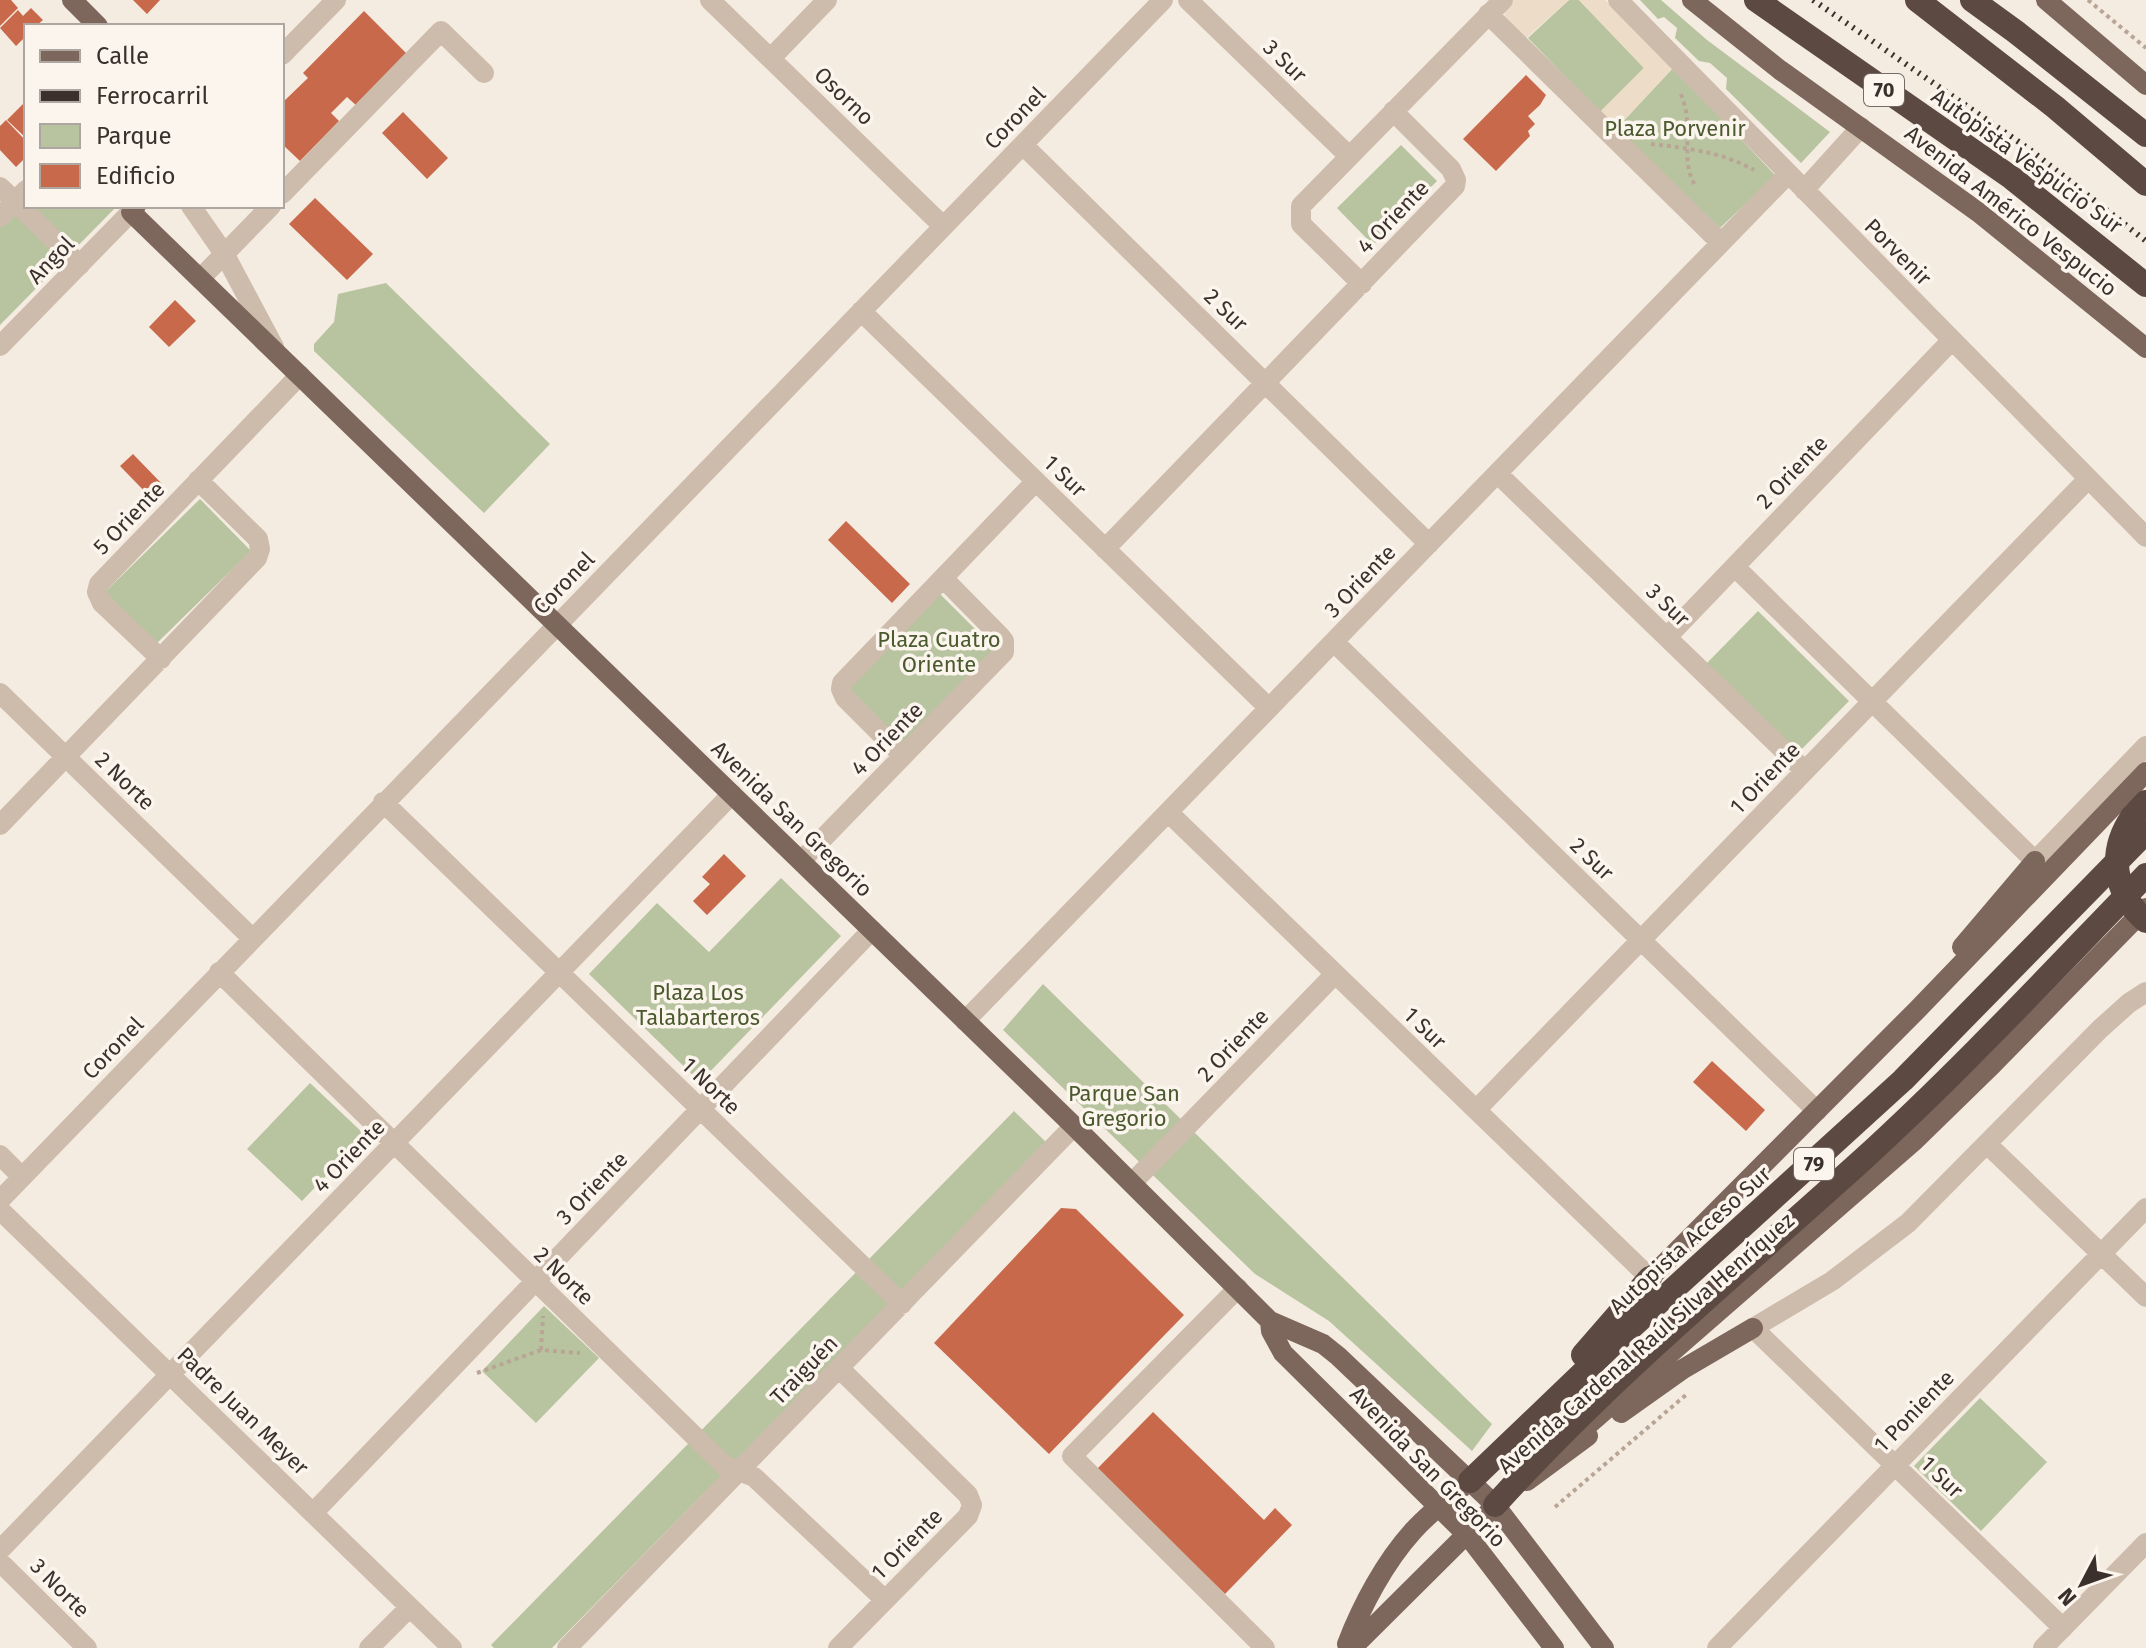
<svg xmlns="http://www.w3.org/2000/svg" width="2146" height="1648" viewBox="0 0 2146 1648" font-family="'Fira Sans',sans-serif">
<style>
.green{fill:#b8c4a0}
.plaza{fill:#ecdcc8}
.building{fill:#c8694b}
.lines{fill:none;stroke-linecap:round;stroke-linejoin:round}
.path{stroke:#b9a596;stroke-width:4;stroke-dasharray:4 4;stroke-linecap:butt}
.minor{stroke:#cdbbac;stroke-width:20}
.major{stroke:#7d675c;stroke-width:20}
.highway{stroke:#5c4a42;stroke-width:24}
.rail{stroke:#3b302b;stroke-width:6;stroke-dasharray:2 6;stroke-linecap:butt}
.highway-bridge{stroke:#5c4a42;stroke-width:24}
.labels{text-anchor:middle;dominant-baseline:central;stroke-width:7;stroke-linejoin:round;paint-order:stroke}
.shield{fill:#fbf5ee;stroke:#756b66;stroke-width:2}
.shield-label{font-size:20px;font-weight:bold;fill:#3b302b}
.street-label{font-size:22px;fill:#3b302b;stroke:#fbf5ee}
.park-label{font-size:22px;fill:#4a5a2e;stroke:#fbf5ee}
</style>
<rect width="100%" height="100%" fill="#f4ebe1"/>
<path class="green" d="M1569,0H1579L1644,68L1600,112L1528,38Z
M1640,0H1661L1707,40L1830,132L1801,163L1726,89L1727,78L1710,63L1699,61L1675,38L1677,28L1664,17L1658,19Z
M1673,68L1774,174V177L1720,228L1616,129Z
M1401,145L1437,181L1373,245L1337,208Z
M26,179V206H117L0,325V206Z
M386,283L550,444L484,513L314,351V344L334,322L338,294Z
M200,499L251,551L156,644L105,592Z
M939,593L997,651L899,746L849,696L851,684Z
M1758,611L1849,701L1798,753L1707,663Z
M781,878L841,936L700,1082L589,974L657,903L709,952Z
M1043,984L1492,1424L1472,1451L1329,1321L1255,1274L1003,1030Z
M310,1083L365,1135L302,1201L247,1149Z
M1014,1111L1047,1143L552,1648H494L491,1645Z
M544,1306L599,1358L536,1423L482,1371Z
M1980,1398L2047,1462L1981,1531L1914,1466Z"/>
<path class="plaza" d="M1514,0H1569L1525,39L1504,18L1506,8Z
M1579,0H1605L1673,68L1616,129L1600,112L1644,68Z"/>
<path class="building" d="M0,0H11L18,8L0,26Z
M133,0H160L147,14Z
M31,8L43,20L36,26H26V36L16,46L0,28L18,10L23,16Z
M364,11L409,56L358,107L347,97L331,113L339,121L300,161L282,144V103L308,78L303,73Z
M1526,75L1546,95L1540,105L1528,116L1535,124L1528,131L1530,136L1496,171L1463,139Z
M24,103L26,104V138L7,120Z
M403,112L448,158L427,179L382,133Z
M6,120L26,141V157L16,167L0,150V126Z
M315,198L373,254L347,280L289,224Z
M175,300L196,321L169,347L149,327Z
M133,454L163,485L150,497L120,466Z
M846,521L910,584L892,603L828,540Z
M724,854L746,876L707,915L693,901L710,884L702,877Z
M1712,1061L1765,1110L1746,1131L1693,1082Z
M1061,1208L1076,1209L1184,1315L1049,1454L934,1343Z
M1153,1412L1264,1520L1275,1508L1292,1525L1225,1594L1097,1469Z"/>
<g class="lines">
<path class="path" d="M2088,0L2146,48
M1681,94C1684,103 1687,112 1687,121C1689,144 1683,167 1696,187
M1651,144C1687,148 1722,152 1754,170
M541,1350L543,1316
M477,1373L541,1350L580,1353
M1555,1507L1687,1394"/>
<path class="minor" d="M710,0L943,226
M1188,0L1349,156
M1618,0L2146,537
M1488,14L1721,243
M282,55L336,0
M771,58L827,0
M1023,145L1429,544
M0,187L80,265
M1804,190L1861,127
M282,194L441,31L484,73
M191,206L225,255L274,347
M0,217L26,190
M200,279L271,206
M1362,284L1301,224V206L1503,0
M861,311L1269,708
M0,346L131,212
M1498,474L1805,771
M1105,549L1455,186L1456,180L1451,169L1393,111
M1735,567L2035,861L2146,746
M1667,637L1952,340
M1334,642L1817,1111
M161,659L102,603L97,592L99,584L300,375
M0,693L252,938
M903,756L845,698L841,689L842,683L1036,481
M383,802L902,1304
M1168,812L1650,1278
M0,825L257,558L260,549L258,539L198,480
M801,861L1004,652V641L1001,637L943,578
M219,972L724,1465L754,1477L885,1600
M965,1021L1788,174
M1476,1110L2088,479
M1987,1144L2146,1297
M0,1155L22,1177
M1132,1183L1335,974
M0,1200L1163,0
M0,1210L452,1648
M1238,1288L1072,1456L1265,1648
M313,1513L872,930
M0,1550L732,794
M0,1562L87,1648
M2063,1628L1753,1328L1832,1281L1908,1223L2100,1029L2129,1003L2146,992
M369,1648L410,1607
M567,1648L1074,1126
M838,1648L968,1516L972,1505L968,1495L839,1368
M1717,1648L2146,1208
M2043,1648L2146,1543"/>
<path class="major" d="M72,0L98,26
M1692,0L1780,70L1978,212L2146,348
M2046,0L2146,85
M136,206L131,212L1074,1126L1270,1321L1323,1344L1338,1356L1495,1505L1604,1648
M1962,947L2035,861
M1650,1278L1918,1009L2146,772
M1270,1321L1271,1331L1283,1353L1468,1536L1554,1648
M1621,1413L1683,1369L1753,1328
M1572,1439L1913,1142L1993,1064L2146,908
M1527,1481L1588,1436
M1347,1644C1362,1605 1385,1562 1413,1531C1430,1512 1450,1497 1470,1481
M1352,1648L1505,1496"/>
<path class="highway" d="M1756,0L2012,178L2146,285
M1917,0L2055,107L2146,184
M1972,0L2016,32L2146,135
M2132,817L2146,802
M1583,1355L1650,1278
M1470,1481L1612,1345L1903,1080L2146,832
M1495,1505C1608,1380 1736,1274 1860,1162C1960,1071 2052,972 2146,875"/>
<path class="rail" d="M1813,0L2029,149L2146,241"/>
<path class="highway-bridge" d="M2132,817C2108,852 2113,893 2146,921"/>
</g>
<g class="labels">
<g class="shield">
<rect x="1864" y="74" width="40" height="32" rx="6"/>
<rect x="1794" y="1148" width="40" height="32" rx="6"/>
</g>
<g class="shield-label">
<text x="1884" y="90">70</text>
<text x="1814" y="1164">79</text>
</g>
<g class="street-label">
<text transform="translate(1285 61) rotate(44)">3 Sur</text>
<text transform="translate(844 96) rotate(44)">Osorno</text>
<text transform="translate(1015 118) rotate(-46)">Coronel</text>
<text transform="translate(2027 161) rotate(36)">Autopista Vespucio Sur</text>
<text transform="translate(2011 211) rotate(38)">Avenida Américo Vespucio</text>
<text transform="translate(1393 217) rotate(-46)">4 Oriente</text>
<text transform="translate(1898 252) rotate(45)">Porvenir</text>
<text transform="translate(51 260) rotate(-46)">Angol</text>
<text transform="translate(1226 310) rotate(44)">2 Sur</text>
<text transform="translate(1792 472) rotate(-46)">2 Oriente</text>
<text transform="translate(1065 476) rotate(44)">1 Sur</text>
<text transform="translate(129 518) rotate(-46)">5 Oriente</text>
<text transform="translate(1360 581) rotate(-46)">3 Oriente</text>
<text transform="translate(564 583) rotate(-46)">Coronel</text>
<text transform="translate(1668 605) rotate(44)">3 Sur</text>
<text transform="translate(887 739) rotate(-46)">4 Oriente</text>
<text transform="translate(1765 778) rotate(-46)">1 Oriente</text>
<text transform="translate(125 781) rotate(44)">2 Norte</text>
<text transform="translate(792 819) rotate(44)">Avenida San Gregorio</text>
<text transform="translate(1592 859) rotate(44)">2 Sur</text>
<text transform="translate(1425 1028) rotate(44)">1 Sur</text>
<text transform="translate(1233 1045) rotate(-46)">2 Oriente</text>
<text transform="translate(113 1048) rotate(-46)">Coronel</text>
<text transform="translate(711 1086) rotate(44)">1 Norte</text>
<text transform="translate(349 1156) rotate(-46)">4 Oriente</text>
<text transform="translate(592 1188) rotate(-46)">3 Oriente</text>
<text transform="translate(1690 1240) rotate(-42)">Autopista Acceso Sur</text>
<text transform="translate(564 1276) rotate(44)">2 Norte</text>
<text transform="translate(1646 1343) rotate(-41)">Avenida Cardenal Raúl Silva Henríquez</text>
<text transform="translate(804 1370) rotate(-46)">Traiguén</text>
<text transform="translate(243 1411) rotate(44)">Padre Juan Meyer</text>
<text transform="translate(1914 1411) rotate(-46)">1 Poniente</text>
<text transform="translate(1428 1467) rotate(46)">Avenida San Gregorio</text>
<text transform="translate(1942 1477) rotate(44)">1 Sur</text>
<text transform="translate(907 1544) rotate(-45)">1 Oriente</text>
<text transform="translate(60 1588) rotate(45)">3 Norte</text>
</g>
<g class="park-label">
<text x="1675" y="128">Plaza Porvenir</text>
<text x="939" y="639">Plaza Cuatro<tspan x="939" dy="25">Oriente</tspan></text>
<text x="698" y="992">Plaza Los<tspan x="698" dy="25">Talabarteros</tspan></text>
<text x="1124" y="1093">Parque San<tspan x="1124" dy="25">Gregorio</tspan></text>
</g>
</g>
<rect x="24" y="24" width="260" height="184" fill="#fbf5ee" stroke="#aea6a0" stroke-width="2"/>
<rect x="40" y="50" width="40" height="12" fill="#7d675c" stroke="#aea6a0" stroke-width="2"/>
<text x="96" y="64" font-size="24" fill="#3b302b">Calle</text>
<rect x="40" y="90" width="40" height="12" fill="#3b302b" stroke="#aea6a0" stroke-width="2"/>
<text x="96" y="104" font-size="24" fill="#3b302b">Ferrocarril</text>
<rect x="40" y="124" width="40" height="24" fill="#b8c4a0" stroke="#aea6a0" stroke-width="2"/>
<text x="96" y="144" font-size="24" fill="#3b302b">Parque</text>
<rect x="40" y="164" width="40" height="24" fill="#c8694b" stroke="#aea6a0" stroke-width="2"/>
<text x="96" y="184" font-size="24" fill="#3b302b">Edificio</text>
<g transform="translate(2082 1584) rotate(229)" stroke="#fbf5ee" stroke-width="6" paint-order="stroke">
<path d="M0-6L14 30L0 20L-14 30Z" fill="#3b302b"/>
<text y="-12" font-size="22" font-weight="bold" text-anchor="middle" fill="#3b302b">N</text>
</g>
</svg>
